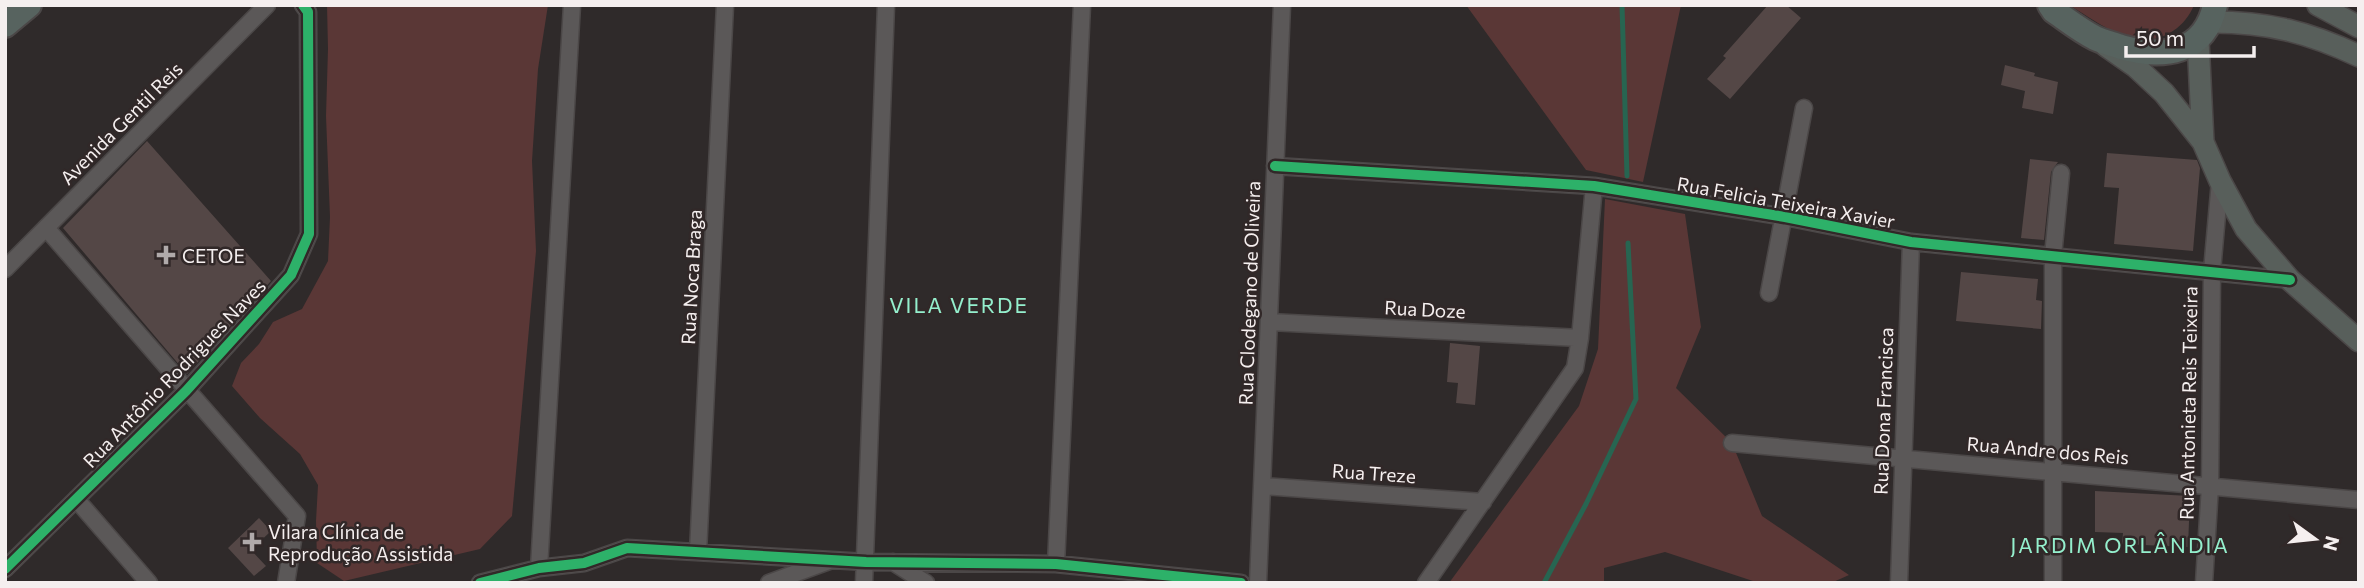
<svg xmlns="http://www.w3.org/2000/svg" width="2364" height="588" viewBox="0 0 2364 588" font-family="Commissioner,sans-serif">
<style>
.green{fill:#5a3736}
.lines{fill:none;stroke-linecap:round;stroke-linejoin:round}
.stream{stroke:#276551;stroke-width:5}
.building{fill:#544746}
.minor-casing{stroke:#4b4747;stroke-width:19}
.major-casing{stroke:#4b4747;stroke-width:24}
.highway-casing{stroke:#4b4747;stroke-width:28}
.minor{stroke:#5b5858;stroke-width:16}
.major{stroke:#585f5b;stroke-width:21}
.highway{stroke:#57635f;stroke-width:24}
.cycleway-casing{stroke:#312828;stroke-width:15}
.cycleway{stroke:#2db169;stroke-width:10}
.poi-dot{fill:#b0aaaa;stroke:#312828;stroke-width:2.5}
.labels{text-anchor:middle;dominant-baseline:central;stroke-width:5;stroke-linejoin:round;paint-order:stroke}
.street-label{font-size:19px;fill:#f5efef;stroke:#312828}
.poi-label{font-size:19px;fill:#f5efef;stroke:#312828;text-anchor:start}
.neighbourhood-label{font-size:21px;letter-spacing:2px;fill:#94efcd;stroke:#312828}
</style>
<rect width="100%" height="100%" fill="#2f2a2a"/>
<path class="green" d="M327,5H548L538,69L532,161L536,251L512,516L480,549L344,581L317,563L316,521L318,485L300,454L260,418L232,386L241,363L259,344L273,322L302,309L328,261L330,217L326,116L328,49Z
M1466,5H1681L1643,182L1586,170Z
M2069,5H2194C2184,30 2159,44 2132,39C2118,37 2084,14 2069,5Z
M1605,199L1685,214L1701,327L1676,388L1732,443L1762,516L1849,575L1831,583H1759L1665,552L1604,568V583H1449L1579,406L1598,349Z"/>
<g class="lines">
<path class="stream" d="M1622,5L1627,176
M1544,583L1586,504L1636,399L1628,243"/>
</g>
<path class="building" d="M1768,5H1786L1801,18L1730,99L1707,79L1726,58L1723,56Z
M2005,65L2035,73L2034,76L2058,82L2053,114L2022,108L2025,91L2001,85Z
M147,141L271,281L187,374L63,228Z
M2107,153L2197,160L2200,168L2193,251L2114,244L2119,188L2104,187Z
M2030,159L2058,162L2051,172L2044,240L2021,238Z
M1961,272L2038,279L2036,300L2042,301L2041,329L1956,321Z
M1450,343L1480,346L1475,405L1456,403L1458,383L1447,382Z
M2095,491L2190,496L2188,547L2122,544L2123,533L2095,532Z
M259,518L271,531L251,550L266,566L254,576L228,548Z"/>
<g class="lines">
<defs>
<path id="minor" d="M1275,166L1594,186L1785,217L1911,242L2290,280
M47,229L297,516L286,583
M5,269L267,5
M1769,293L1804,108
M1269,322L1580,338
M1732,443L2359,500
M1262,486L1483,502
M76,499L149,583
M698,552L725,5
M893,562L926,583
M1056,564L1082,5
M539,568L572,5
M5,569L186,391L291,275L309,234L308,12L303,5
M480,583L539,568L584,563L627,548L866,562L1056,564L1241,583
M769,583L829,561
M864,583L886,5
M1258,583L1282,5
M1426,583L1575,368L1580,338L1594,186
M1899,583L1911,242
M2053,583V256L2061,173
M2204,583L2210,486L2212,271L2220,181"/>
<path id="major" d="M2318,5L2359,27
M2212,22C2268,22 2308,32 2359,56
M2198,40L2203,142
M2106,46L2136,67L2164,93L2203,142L2220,181L2246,229L2290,280L2359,341"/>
<path id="highway" d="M2050,5L2054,11C2067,20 2081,31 2095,38C2103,42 2113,44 2121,47C2163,59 2205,54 2215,5
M5,25L29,5"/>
</defs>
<use href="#minor" class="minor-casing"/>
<use href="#major" class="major-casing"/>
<use href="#highway" class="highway-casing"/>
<use href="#minor" class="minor"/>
<use href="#major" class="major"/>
<use href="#highway" class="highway"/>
<defs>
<path id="cycleway" d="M1275,166L1594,186L1785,217L1911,242L2290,280
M5,569L186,391L291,275L309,234L308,12L303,5
M480,583L539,568L584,563L627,548L866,562L1056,564L1241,583"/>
</defs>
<use href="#cycleway" class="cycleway-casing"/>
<use href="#cycleway" class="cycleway"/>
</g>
<g class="poi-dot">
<path d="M162.5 244.5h7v7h7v7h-7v7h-7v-7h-7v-7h7z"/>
<path d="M248.5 531.5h7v7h7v7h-7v7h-7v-7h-7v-7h7z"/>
</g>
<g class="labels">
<g class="street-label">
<text transform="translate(121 123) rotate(-45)">Avenida Gentil Reis</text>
<text transform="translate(1786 202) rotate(10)">Rua Felicia Teixeira Xavier</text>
<text transform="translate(691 277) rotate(-87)">Rua Noca Braga</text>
<text transform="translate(1249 293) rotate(-88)">Rua Clodegano de Oliveira</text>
<text transform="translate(1425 309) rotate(3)">Rua Doze</text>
<text transform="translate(174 373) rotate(-46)">Rua Antônio Rodrigues Naves</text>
<text transform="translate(2188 403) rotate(-89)">Rua Antonieta Reis Teixeira</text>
<text transform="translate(1883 411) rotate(-88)">Rua Dona Francisca</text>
<text transform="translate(2048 450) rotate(5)">Rua Andre dos Reis</text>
<text transform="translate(1374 473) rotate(4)">Rua Treze</text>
</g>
<g class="poi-label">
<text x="182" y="255">CETOE</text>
<text x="268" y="531">Vilara Clínica de<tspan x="268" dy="22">Reprodução Assistida</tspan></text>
</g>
<g class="neighbourhood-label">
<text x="959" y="304">VILA VERDE</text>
<text x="2120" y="544">JARDIM ORLÂNDIA</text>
</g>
</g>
<rect width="2364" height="588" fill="none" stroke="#f5efef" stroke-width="14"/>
<g transform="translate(2315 539) rotate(105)" stroke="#312828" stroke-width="5" paint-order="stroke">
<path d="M0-5L12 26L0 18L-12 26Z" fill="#f5efef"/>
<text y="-10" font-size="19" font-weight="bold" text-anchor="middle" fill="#f5efef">N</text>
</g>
<path d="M2126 46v10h128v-10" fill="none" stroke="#f5efef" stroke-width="3.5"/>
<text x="2136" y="46" font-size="21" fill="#f5efef" stroke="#312828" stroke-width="5" paint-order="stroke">50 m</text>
</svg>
